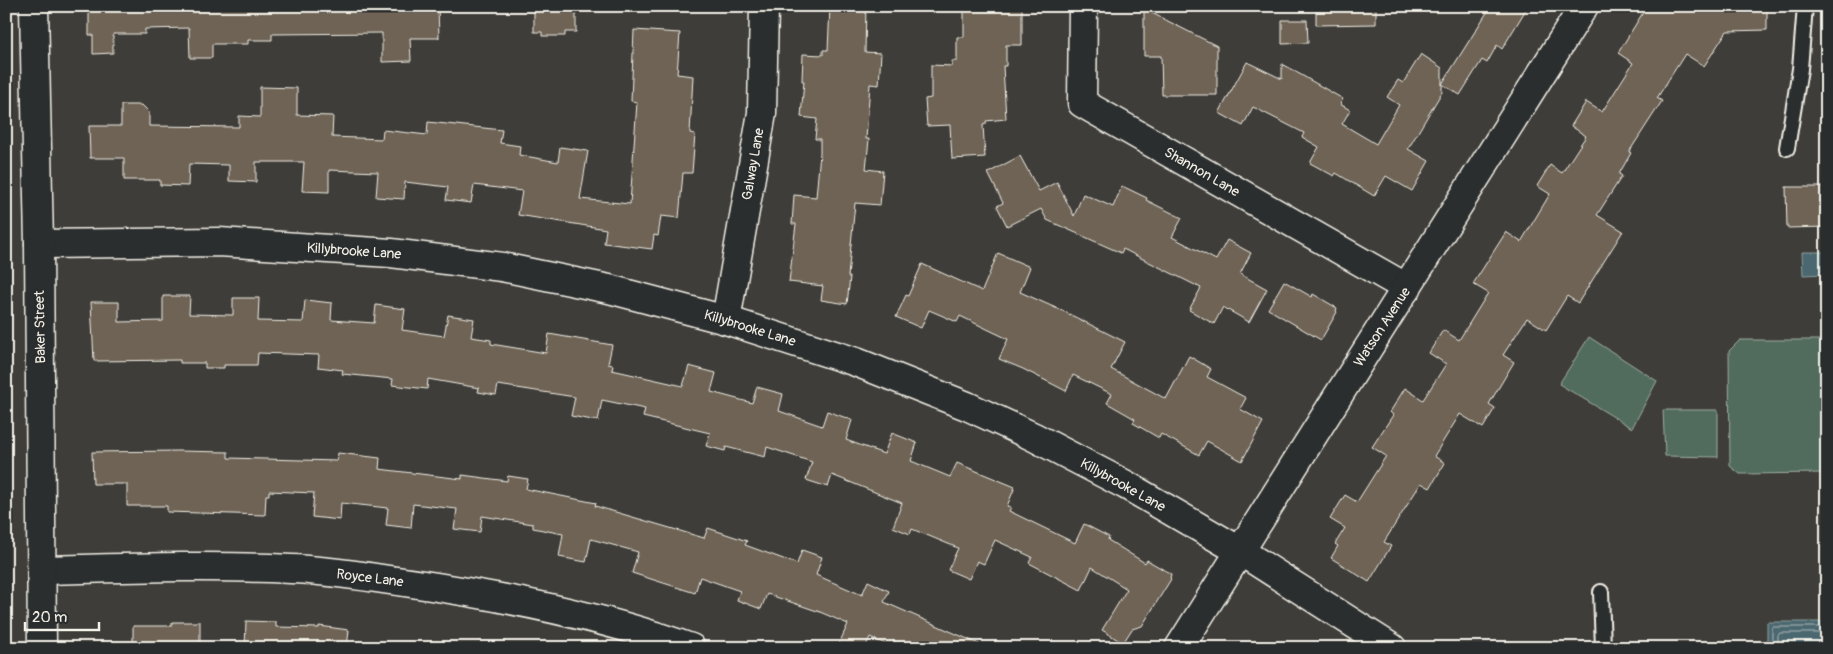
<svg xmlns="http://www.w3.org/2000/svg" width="1833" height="654" viewBox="0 0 1833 654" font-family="Pangolin,sans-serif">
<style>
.green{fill:#516c5c;stroke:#a2aea2}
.water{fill:#4c6870;stroke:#8f9fa0}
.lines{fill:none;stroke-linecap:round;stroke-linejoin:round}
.shore{stroke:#b1bab8;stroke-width:1}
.building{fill:#6e6354;stroke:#f4f1e8}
.service-casing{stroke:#f4f1e8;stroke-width:18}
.minor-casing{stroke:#f4f1e8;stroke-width:31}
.tertiary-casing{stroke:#f4f1e8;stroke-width:31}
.secondary-casing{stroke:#f4f1e8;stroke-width:31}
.service{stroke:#2a2d2e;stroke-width:14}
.minor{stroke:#2a2d2e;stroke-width:28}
.tertiary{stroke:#2a2d2e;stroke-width:28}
.secondary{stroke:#2a2d2e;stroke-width:28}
.labels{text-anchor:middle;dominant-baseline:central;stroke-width:5;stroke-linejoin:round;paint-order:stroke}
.street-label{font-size:14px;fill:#f4f1e8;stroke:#2a2d2e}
</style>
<rect width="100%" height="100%" fill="#3e3d39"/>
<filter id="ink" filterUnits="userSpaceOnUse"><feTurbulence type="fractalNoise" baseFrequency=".02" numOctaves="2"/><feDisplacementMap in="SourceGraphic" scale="10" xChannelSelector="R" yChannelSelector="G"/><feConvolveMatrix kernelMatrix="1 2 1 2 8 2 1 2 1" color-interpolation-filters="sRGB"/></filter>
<g filter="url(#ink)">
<path class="green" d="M1589,337L1657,381L1632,428L1559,384Z
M1740,340H1827V473L1740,474L1730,466L1729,351Z
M1663,410H1718V457L1665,456Z"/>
<path class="water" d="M1802,252H1827V274L1803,275Z
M1767,622H1827V648H1767Z"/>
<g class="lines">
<path class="shore" d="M1772,648V629L1773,627H1827
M1778,648V635L1780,633H1827"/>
</g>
<path class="building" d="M89,6H438L439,38H410L411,61L382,62V33L272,34V40H248V44H212V58H190L189,28L145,29V34H113V53L93,54V35H89Z
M534,6H576V32H565V36H542V32H534Z
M830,6H866L865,52L881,53L879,85L870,84L866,139H869L866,169L883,171L880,205L855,203L848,277H850L847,304L821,300L823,286L789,282L796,224H792L794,195L816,197L820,153V139H815L817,119L801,117L804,81H802L803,54L823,55V50H828Z
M964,6H1022V45H1006V66H1003L1006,119L986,121V124L983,125L985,157L952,159L950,125L927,126L925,99L931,98V65L952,66V61H957V37H964Z
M1316,6H1376V24L1316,25Z
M1491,6H1528L1502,49L1497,45L1487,63L1482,60L1460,95L1442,84Z
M1647,6H1767V30L1727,31L1704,66L1685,54L1657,98L1662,101L1629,152L1631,153L1619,174L1622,176L1597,215L1623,231L1578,303L1567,296L1546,330L1527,318L1503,355L1514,362L1489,404L1495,408L1483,428L1460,414L1434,456L1445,463L1430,488L1421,483L1384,542L1391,546L1369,582L1331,558L1338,546L1335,544L1345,528L1330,519L1345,495L1357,502L1386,456L1372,447L1393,415L1390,412L1405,388L1423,400L1446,364L1429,353L1443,330L1459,340L1488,293L1473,284L1506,232L1521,242L1550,194L1537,186L1550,165L1562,173L1586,136L1571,126L1586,102L1602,112L1633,63L1618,53Z
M1144,9L1217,46V95H1162L1161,56H1144Z
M1282,20H1307L1308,43L1282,44Z
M634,30L680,33L677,74L693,76L690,133L695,134L692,173H683L679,218L661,216L658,236L654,235L652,249L604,243L606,229L518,215L522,191L474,185L471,203L446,200L448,187L405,182L404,199L376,197L378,172L329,170V192L302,191L304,162H256V182L229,181V165L189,164L188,186L160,185V180H124V158H90L89,126H121V105H142L149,112V126L239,127V116L260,117V87L297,88V115L333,116L332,137L382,139L383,130L427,135L428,122L502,130L500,143L520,146L519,155L558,162L560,147L588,151L580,199L630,204L637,102L631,101Z
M1421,54L1442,68V92L1408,149L1429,161L1412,191L1386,176L1374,196L1336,173L1334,176L1310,163L1319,147L1302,137L1304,133L1253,107L1243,126L1219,113L1247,62L1282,79V64L1343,99L1340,104L1350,110L1342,124L1376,144L1399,105L1387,97L1398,80L1403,83Z
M1020,156L1039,191L1057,182L1074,216L1083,194L1113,207L1122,186L1147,198L1146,200L1182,218L1172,237L1216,260L1227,240L1251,253L1240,274L1267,289L1249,322L1223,307L1214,324L1189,310L1201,288L1123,249L1121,253L1047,220L1041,209L1007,226L997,206L1003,203L988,173Z
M1786,187H1827V227L1787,228Z
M998,253L1030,267L1020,292L1067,313L1125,342L1111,369L1166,399L1189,356L1211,369L1207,377L1246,398L1240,409L1263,422L1242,461L1207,441L1199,455L1161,434L1159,438L1133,423L1135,419L1107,403L1112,394L1073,375L1066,391L1023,369L999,359L1008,339L960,316L957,322L929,310L921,328L896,317L906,295L908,296L922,264L982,291Z
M1284,281L1312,297L1313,294L1337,308L1336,311L1337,312L1321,340L1268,309Z
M163,296H190L189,314L233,315V298H259L258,321L303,322L305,300L332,303L331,320L374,323L376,305L405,309L402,330L444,336L448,315L474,319L471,337L491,340V344L546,353L549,334L612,345L608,364L613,365L612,370L683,386L689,366L716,373L711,392L752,403L757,387L783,394L779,411L822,426L827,411L852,420L846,440L884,454L892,433L917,443L911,461L950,477L957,463L1015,487L1007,506L1011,507L1009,511L1075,543L1084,524L1109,537L1108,540L1145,563L1147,560L1171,574L1170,578L1171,579L1142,626L1132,629L1123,643L1102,630L1127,589L1092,567L1081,590L1029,563L1032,557L995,540L984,564L977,561L969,579L948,570L958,548L912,529L910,534L893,527L902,503L832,475L828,487L806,480L812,462L767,447L765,457L726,447L725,451L706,446L710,433L643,417L645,409L602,400L598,421L571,416L575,397L498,385L496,395L478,392L479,388L428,379L427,389L392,385L393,379L342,374L343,370L318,367L319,355L258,353L257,365H224V368H205V363H180V360L94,361L91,302H119V322L163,321Z
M178,451L228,452V458L337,461L338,453L380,458L379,469L462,479V475L507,481L508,476L528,479L526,489L596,503L595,506L704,538L708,528L747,541L745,545L797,564L802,550L822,557L816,575L862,595L868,581L889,591L884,602L988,648H894L870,637L865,648H837L848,624L820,612L767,594L761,609L737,600L740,591L700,577L695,593L632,573L638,552L591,539L586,562L559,557L563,534L533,528V524L482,516L480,532L454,529L457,509L413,504L411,528L386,525L388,508L341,503L340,520L312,517L314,493L269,491V495H266L265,515L167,512V506H127V484H93L92,452Z
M246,621L276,622V627L319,628V626L349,630L347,648H245Z
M172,622H200V648H133V626H172Z"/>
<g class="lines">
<defs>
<path id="service" d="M1787,148L1800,69L1805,6
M1601,592L1603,648"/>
<path id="minor" d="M1083,6L1082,103L1407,288
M726,320L762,113L764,6
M42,570C125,568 208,565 291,569C329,570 367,577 404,582C501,596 599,615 691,648"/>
<path id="tertiary" d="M39,244L219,242L391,253L502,267L609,289L726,320L856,362L967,406L1034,437L1126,485L1240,551L1392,648
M1179,648L1584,6"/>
<path id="secondary" d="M34,6L39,244L42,648"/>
</defs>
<use href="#service" class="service-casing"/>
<use href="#minor" class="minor-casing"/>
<use href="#tertiary" class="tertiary-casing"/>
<use href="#secondary" class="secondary-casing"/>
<use href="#service" class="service"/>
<use href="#minor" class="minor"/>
<use href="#tertiary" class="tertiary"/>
<use href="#secondary" class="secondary"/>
</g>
</g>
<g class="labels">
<g class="street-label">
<text transform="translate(753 164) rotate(-80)">Galway Lane</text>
<text transform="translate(1202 172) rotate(30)">Shannon Lane</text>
<text transform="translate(354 251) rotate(4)">Killybrooke Lane</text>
<text transform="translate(40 327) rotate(-91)">Baker Street</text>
<text transform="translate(1382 327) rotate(-57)">Watson Avenue</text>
<text transform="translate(750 328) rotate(17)">Killybrooke Lane</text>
<text transform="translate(1123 485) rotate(29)">Killybrooke Lane</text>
<text transform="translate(370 578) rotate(7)">Royce Lane</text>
</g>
</g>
<rect width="1833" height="654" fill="none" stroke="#2a2d2e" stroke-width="25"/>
<rect x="12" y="12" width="1808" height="629" fill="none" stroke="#f4f1e8" stroke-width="2" filter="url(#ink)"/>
<path d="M25 622v8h74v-8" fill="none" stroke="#f4f1e8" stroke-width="2.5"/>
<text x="32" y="622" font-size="15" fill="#f4f1e8" stroke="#2a2d2e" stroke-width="4" paint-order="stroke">20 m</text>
</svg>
